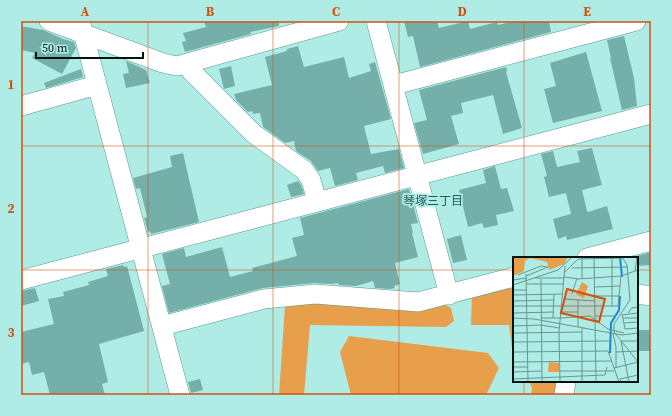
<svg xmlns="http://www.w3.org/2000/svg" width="672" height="416" viewBox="0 0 672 416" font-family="'Source Serif 4','Noto Sans JP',serif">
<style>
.green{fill:#e79f4c}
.building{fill:#74b0a9}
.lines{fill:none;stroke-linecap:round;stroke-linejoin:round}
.minor-casing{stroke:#5a958f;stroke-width:20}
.minor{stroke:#fff;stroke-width:19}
.grid{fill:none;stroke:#d1520d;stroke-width:1;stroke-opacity:0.55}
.labels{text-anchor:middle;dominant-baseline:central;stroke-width:3.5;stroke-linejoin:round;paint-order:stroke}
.neighbourhood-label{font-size:12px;fill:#215e59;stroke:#afece5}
.inset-river{fill:none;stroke:#1c86d6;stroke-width:2}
.inset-road{fill:none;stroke:#699691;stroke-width:1}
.view{fill:#d1520d;fill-opacity:0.15;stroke:#d1520d;stroke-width:2}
.inset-edge{fill:none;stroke:#001413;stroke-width:2}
.neatline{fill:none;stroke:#d1520d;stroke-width:1.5}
.grid-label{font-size:13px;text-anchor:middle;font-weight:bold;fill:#d1520d}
</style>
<rect width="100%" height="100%" fill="#afece5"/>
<path class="green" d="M514,283V348H512L509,325H471L472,292Z
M315,298L440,302L451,308L454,321L446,327L310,325L304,395H279L285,306Z
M349,336L488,353L499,368L486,395H351L340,352Z
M529,381H560L559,395H531L532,388Z"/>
<path class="building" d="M204,21H279V26L250,32L251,34L185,52L182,42L186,41L183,33L206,27Z
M404,21H437L439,28L468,21L470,29L497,22L498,25L514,21H549L551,32L420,67L413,36L408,37Z
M21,26L43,30L63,39L74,42L76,48L62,74L32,58L35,53L21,50Z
M624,36L634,78L637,106L622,110L610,58H611L607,40Z
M298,46L304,67L344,57L349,78L371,71L369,64L375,62L391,119L364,126L371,154L399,149L404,168L385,173L383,166L356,173L358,180L335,186L330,168L318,171L311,161L296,151L294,141L285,143L263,127L260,113L253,114L252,111L248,112L236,100L234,94L272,85L265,57L287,51V49Z
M586,52L602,111L553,123L544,89L556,86L550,63Z
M126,61L146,70L150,83L126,88L123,74L129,73Z
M231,66L235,86L224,89L219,69Z
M506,67L507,71L506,72L522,128L503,134L493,95L461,103L463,113L451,116L459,144L423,154L414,123L427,120L419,90Z
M81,69L83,77L46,88L44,83Z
M592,148L602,185L582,190L587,211L588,212L607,206L613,229L567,240L566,236L558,239L553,219L571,214L566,193L549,197L544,177L547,176L541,154L553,151L557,167L580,162L577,151Z
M183,153L199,222L151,234L150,231L148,232L144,218L147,217L140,188L136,189L133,178L172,167L170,156Z
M495,166L501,189L507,188L514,211L496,215L498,225L484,228L482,223L468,227L459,190L486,183L483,170Z
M298,181L301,185L304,194L291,197L287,185Z
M409,189L418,223L411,224L413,233H412L418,257L395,263L400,284L394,286L395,288L390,289L375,288L373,281L356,286L339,285L338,283L332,284L314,283L263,288L169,313L162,286L170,284L162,254L184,248L186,257L222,247L230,277L253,271L252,268L297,256L292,238L304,235L300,218Z
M461,235L467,260L453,263L447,239Z
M651,252V265L637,266V256Z
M123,265L124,267L127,266L144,331L99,344L108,382L102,384L105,395H50L44,372L32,375L29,362L21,364V332L54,324L48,299L64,296L63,292L89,285L88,282L108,276L106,269Z
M35,288L39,301L21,306V291Z
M638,330H649L651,351H637Z
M200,379L203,390L191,393L188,382Z"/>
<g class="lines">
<defs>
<path id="minor" d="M49,21L163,63L177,66L339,21
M80,21L180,395
M376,21L449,295
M188,63L191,71L254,134L304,170L311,180L317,201
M394,85L636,21
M21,106L97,85
M587,258L651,241
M21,280L651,114
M637,294L651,296
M162,326L264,299L315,294L418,302L514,277
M564,395L566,381"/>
</defs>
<use href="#minor" class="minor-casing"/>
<use href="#minor" class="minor"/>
</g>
<path class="grid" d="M148,21V395M273,21V395M399,21V395M524,21V258M21,146H651M21,270H514M637,270H651M524,381V395"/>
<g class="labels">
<g class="neighbourhood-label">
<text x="433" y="201">琴塚三丁目</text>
</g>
</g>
<g transform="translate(513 257)">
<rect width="125" height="125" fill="#afece5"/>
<path d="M0,0H55L51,7L36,13L34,5L17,1L12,4L11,14L0,19ZM69,25L75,29L71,41L63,37ZM36,105L46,106V115H35Z" fill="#e79f4c"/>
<path class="inset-river" d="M107,0L109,20M97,96L98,66L106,53L107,39"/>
<path class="inset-road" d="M69,0V21M81,0L83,125M109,0L114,8L117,43L101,67V75L125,105M59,11L115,10M122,14L124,0M52,15L65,2L109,1M13,17L15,125M5,18L28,9L35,10L13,19M52,20L65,22L108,19L125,13M22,21H52M28,22L29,125M0,23L13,21M13,27H51M0,28L45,13L59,0M82,30L107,29M0,33H14M59,37L64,21M0,38L50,37M82,39H106M50,42L82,44M65,42V70M0,44L41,43M0,49H41M41,49H99V0M99,49H105L108,19M48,55H65M0,56L41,55M115,56L119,51L125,50M109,57L112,72L125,71M109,58L125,56M82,59H101M0,61L21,62L109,78L125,76M28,61H48M40,61L41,37M48,61L77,59L95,72L111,76M110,61H125M111,66L125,65M0,69L28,68L46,71M69,71V125M0,76L69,75M100,77L103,90V111M0,85L96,84M0,95L95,94L106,125M103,95L125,94M0,105L98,104M0,110H15M101,111L125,105M47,114H101M0,115L29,114M0,122L92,118L94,110M47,125L46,75L52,9M108,125L107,122L125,118M116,125L108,84H125"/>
<path class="view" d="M54,32L92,42L86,65L48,56Z"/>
<rect width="125" height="125" class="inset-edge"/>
</g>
<rect width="672" height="416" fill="none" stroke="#afece5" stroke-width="44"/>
<path d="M36 52v6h107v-6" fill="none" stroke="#001413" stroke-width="2"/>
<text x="42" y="52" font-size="12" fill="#001413" stroke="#afece5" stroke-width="3" paint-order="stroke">50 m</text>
<rect x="22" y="22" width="628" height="372" class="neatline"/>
<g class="grid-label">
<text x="85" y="16">A</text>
<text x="210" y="16">B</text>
<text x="336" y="16">C</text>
<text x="462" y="16">D</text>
<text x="587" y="16">E</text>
<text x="11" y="89">1</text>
<text x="11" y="213">2</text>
<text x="11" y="337">3</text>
</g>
</svg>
